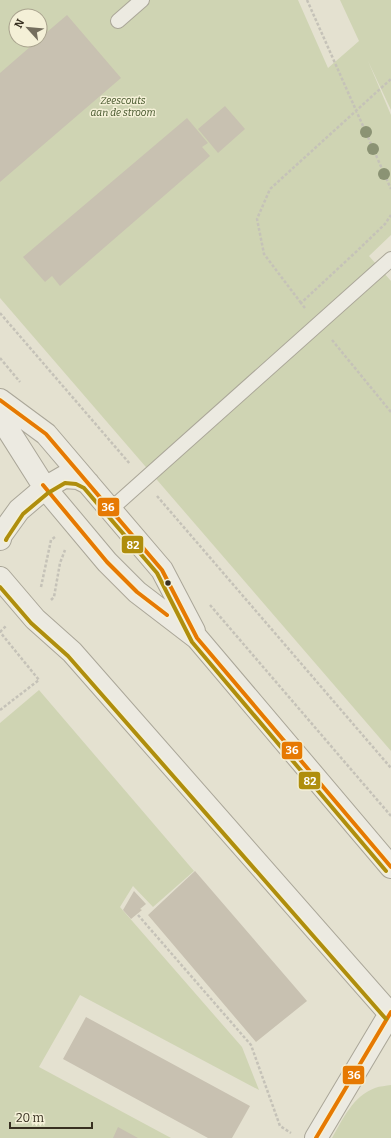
<svg xmlns="http://www.w3.org/2000/svg" width="391" height="1138" viewBox="0 0 391 1138" font-family="Bitter,serif">
<style>
.green{fill:#cfd4b3;fill-rule:evenodd}
.building{fill:#c8c1b1}
.lines{fill:none;stroke-linecap:round;stroke-linejoin:round}
.service-casing{stroke:#aaa698;stroke-width:16}
.minor-casing{stroke:#aaa698;stroke-width:24}
.path{stroke:#c5c2b8;stroke-width:2.5;stroke-dasharray:3 2;stroke-linecap:butt}
.service{stroke:#eceae1;stroke-width:14}
.minor{stroke:#eceae1;stroke-width:22}
.bus-1-casing{stroke:#f4f0d7;stroke-width:7}
.bus-2-casing{stroke:#f4f0d7;stroke-width:7}
.bus-1{stroke:#e67902;stroke-width:4}
.bus-2{stroke:#af8e0d;stroke-width:4}
.tree{fill:#8b9374}
.bus-dot{fill:#383021;stroke:#f4f0d7;stroke-width:1.5}
.labels{text-anchor:middle;dominant-baseline:central;stroke-width:3;stroke-linejoin:round;paint-order:stroke}
.park-label{font-size:10px;font-style:italic;fill:#425328;stroke:#f4f0d7}
.line-badge{stroke:#f4f0d7;stroke-width:1.5}
.badge-label{font-size:11px;text-anchor:middle;font-weight:bold;fill:#fff}
</style>
<rect width="100%" height="100%" fill="#e4e1d0"/>
<path class="green" d="M0,0H298L328,68L359,41L340,0H391V110L368,61L391,115V235L369,256L391,281V751L0,298ZM16,16H40V40H16Z
M39,690L194,871L153,907L133,886L120,907L242,1047L259,1090L80,995L39,1067L171,1138H0V723Z
M391,1085V1138H332C343,1119 353,1096 375,1088C380,1086 386,1086 391,1085Z"/>
<path class="building" d="M67,15L121,78L0,182V73L38,40H40V38Z
M225,106L245,129L218,153L198,129Z
M187,118L208,143L202,147L210,156L60,286L52,276L45,282L23,257Z
M195,871L307,1001L256,1042L148,915Z
M134,891L146,904L140,909L142,910L131,919L123,910Z
M86,1017L250,1106L232,1138H208L63,1059Z
M118,1127L138,1138H113Z"/>
<g class="lines">
<defs>
<path id="service" d="M118,21L142,0
M110,510L391,259"/>
<path id="minor" d="M0,400L46,434L162,570L194,631
M0,417L45,488L107,562L137,592L197,638L391,867
M0,539L1,535L19,510L45,488L64,477L78,478L88,483
M0,578L35,619L72,652L391,1015
M316,1138L391,1012"/>
</defs>
<use href="#service" class="service-casing"/>
<use href="#minor" class="minor-casing"/>
<path class="path" d="M307,0L391,189
M301,303L264,254L257,219L270,189L391,79
M305,308L301,303L358,250L385,224L391,215
M0,313L130,464
M332,340L391,412
M0,358L20,382
M157,496L391,768
M41,587L51,540L55,537
M51,600L54,597L60,563L65,550
M210,605L391,816
M0,632L7,625
M0,710L39,680L0,632
M138,915L251,1045L280,1126L291,1133"/>
<use href="#service" class="service"/>
<use href="#minor" class="minor"/>
<defs>
<path id="bus-1" d="M0,400L46,434L162,570L197,638L391,867
M43,485L107,562L137,592L167,615
M316,1138L391,1012"/>
<path id="bus-2" d="M6,540L7,538L23,514L48,493L65,483L76,484L84,488L157,573L192,642L386,871
M0,587L31,623L68,656L386,1019"/>
</defs>
<use href="#bus-1" class="bus-1-casing"/>
<use href="#bus-2" class="bus-2-casing"/>
<use href="#bus-1" class="bus-1"/>
<use href="#bus-2" class="bus-2"/>
</g>
<g class="tree">
<circle cx="366" cy="132" r="6"/>
<circle cx="373" cy="149" r="6"/>
<circle cx="384" cy="174" r="6"/>
</g>
<circle class="bus-dot" cx="168" cy="583" r="3.5"/>
<g class="labels">
<g class="park-label">
<text x="123" y="101">Zeescouts<tspan x="123" dy="12">aan de stroom</tspan></text>
</g>
</g>
<g class="line-badge">
<rect x="97" y="497" width="23" height="20" rx="4" fill="#e67902"/>
<rect x="121" y="535" width="23" height="19" rx="4" fill="#af8e0d"/>
<rect x="281" y="741" width="22" height="19" rx="4" fill="#e67902"/>
<rect x="298" y="771" width="23" height="19" rx="4" fill="#af8e0d"/>
<rect x="342" y="1065" width="23" height="20" rx="4" fill="#e67902"/>
</g>
<g class="badge-label">
<text x="108" y="511">36</text>
<text x="133" y="549">82</text>
<text x="292" y="754">36</text>
<text x="310" y="785">82</text>
<text x="354" y="1079">36</text>
</g>
<g transform="translate(28 28) rotate(297)"><circle r="19" fill="#f4f0d7" stroke="#a9a38e"/>
<path d="M0-3L7 15L0 10L-7 15Z" fill="#746e5e"/>
<text y="-6" font-size="11" font-weight="bold" text-anchor="middle" fill="#383021">N</text>
</g>
<path d="M10 1122v6h82v-6" fill="none" stroke="#383021" stroke-width="2"/>
<text x="16" y="1122" font-size="12" fill="#383021" stroke="#f4f0d7" stroke-width="3" paint-order="stroke">20 m</text>
</svg>
